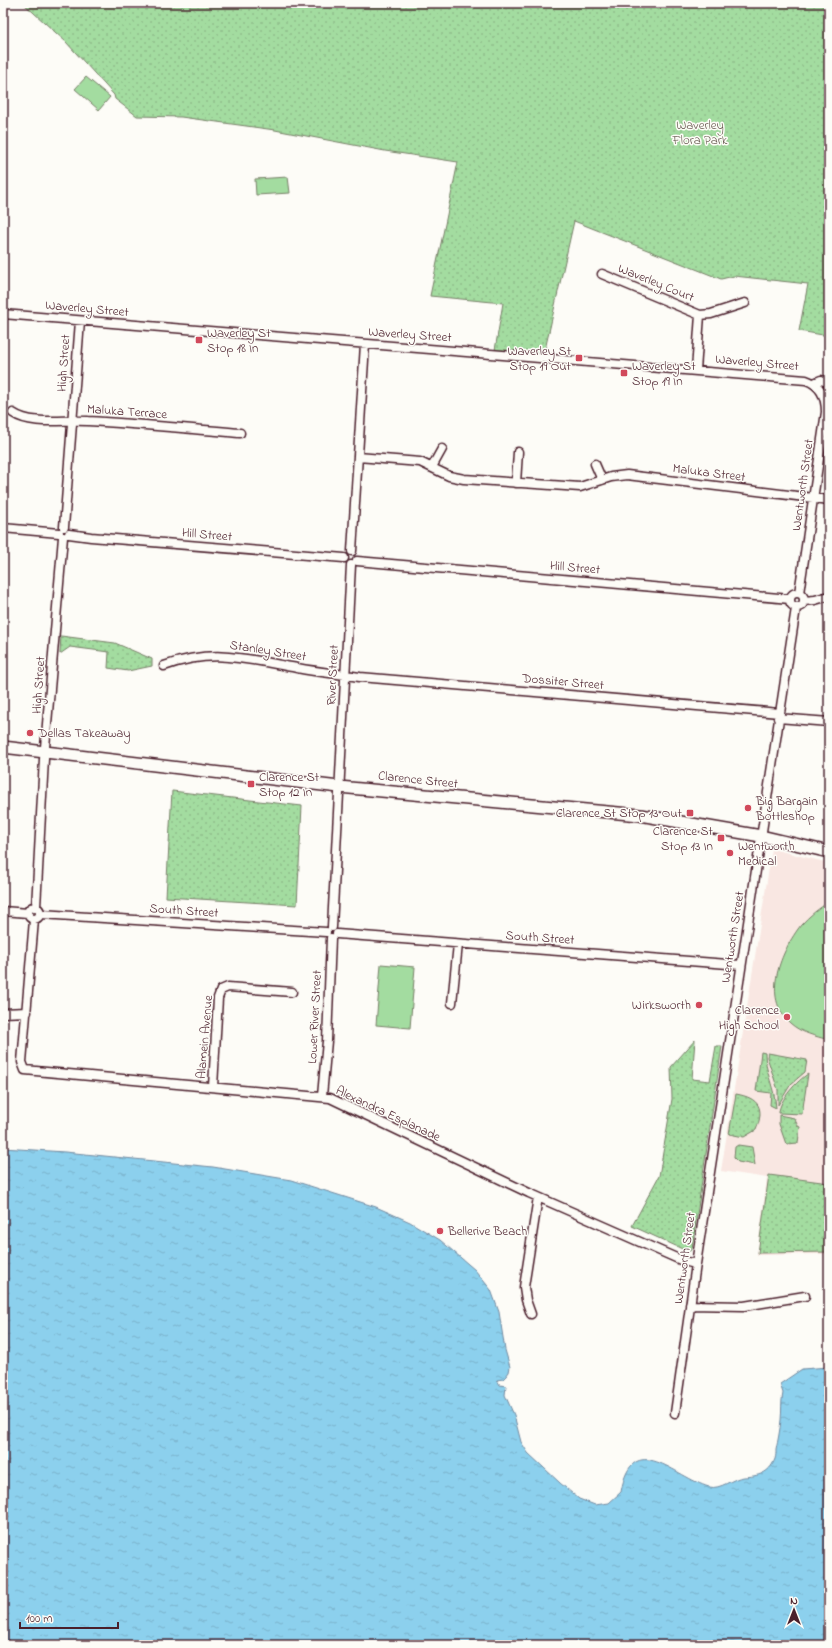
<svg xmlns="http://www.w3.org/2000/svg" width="832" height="1648" viewBox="0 0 832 1648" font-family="'Indie Flower',sans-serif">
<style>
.built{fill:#f9e7e2}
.grass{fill:url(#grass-dots);stroke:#767e66}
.pitch{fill:#a3dca0;stroke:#767e66}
.water{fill:url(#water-ripples);stroke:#72899f}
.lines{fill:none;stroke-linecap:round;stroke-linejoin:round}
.minor-casing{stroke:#4a1f2b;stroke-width:11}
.secondary-casing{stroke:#4a1f2b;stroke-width:14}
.minor{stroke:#fdfcf7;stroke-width:8}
.secondary{stroke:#fdfcf7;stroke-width:11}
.poi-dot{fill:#d1495b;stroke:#fdfcf7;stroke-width:1.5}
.labels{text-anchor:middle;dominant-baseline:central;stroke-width:3;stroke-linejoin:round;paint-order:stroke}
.park-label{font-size:13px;fill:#65584e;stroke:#fdfcf7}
.street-label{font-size:13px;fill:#4a1f2b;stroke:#fdfcf7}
.poi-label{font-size:13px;fill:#4a1f2b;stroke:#fdfcf7;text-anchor:start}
</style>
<defs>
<pattern id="grass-dots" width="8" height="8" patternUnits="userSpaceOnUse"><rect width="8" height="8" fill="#a3dca0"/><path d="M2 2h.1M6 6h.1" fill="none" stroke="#8ebc8a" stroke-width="1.8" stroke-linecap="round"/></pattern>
<pattern id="water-ripples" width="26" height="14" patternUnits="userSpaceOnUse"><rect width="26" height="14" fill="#8cd0ed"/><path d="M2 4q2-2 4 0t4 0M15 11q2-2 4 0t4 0" fill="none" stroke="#7ab2cb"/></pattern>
</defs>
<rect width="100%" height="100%" fill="#fdfcf7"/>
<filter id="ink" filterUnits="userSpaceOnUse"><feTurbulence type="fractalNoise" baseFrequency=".025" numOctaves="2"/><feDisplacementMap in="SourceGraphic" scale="8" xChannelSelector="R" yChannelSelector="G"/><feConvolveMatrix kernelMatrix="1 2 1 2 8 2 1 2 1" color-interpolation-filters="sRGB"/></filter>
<g filter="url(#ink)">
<path class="built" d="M772,849L829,863V1254L757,1255L767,1178L721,1171Z"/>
<path class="grass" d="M23,3H829V336L799,331L808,284L734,276L721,279L574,221L544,354L495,350L503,303L430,296L458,162L385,151L275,130L181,117L137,116L115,99L114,95L66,42Z
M61,636L115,643L152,659V666L128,671L108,668L109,652L70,647L60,654Z
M172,791L302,806L297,905L166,897Z
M695,1040L692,1079L710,1081L716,1046H722L692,1248L689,1252L632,1226L659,1176L672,1099L671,1067Z
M761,1052L765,1053C765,1072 775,1089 776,1108L770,1105L771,1093L756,1091Z
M768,1053L807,1060L805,1072L791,1084L778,1105V1090L767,1057Z
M808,1074L802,1114L779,1113C779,1100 798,1080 808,1074Z
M736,1094C759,1098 765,1108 756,1130L744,1137L729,1134Z
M779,1115L794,1118L798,1126L800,1127L798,1143L786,1144L779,1124Z
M738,1145L752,1147L755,1165L738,1162L734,1158L735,1147Z
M769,1175L829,1183V1252L758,1253Z"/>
<path class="pitch" d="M86,77L110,97L99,110L75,89Z
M288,177L290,193L256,195L255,179Z
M829,902V1040C815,1036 801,1033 790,1023C761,997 781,951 801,925C809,916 819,908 829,902Z
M381,964L415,967L410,1028L376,1025Z"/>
<path class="water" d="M3,1148L65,1152L213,1167L291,1180L376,1207L410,1222L440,1240L475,1270L491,1290L499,1312L505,1350L510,1367L509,1372L506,1376L503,1379L497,1380L500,1385L506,1386L505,1395L514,1415L521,1442L528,1453L560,1483L579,1499L595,1505L609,1503L621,1492C632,1428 675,1477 709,1487C721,1490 732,1478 744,1477C758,1476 769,1474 775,1459C776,1456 776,1453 776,1450C778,1440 780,1430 781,1420C782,1410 781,1402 783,1393L780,1384L802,1369L829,1367V1645H3Z"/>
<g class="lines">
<defs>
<path id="minor" d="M602,274L700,315L696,370
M3,314L806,380C821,385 826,397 826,412L799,593
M700,315L711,314L745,303
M814,383L821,380L829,382
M13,413C32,426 66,419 88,421C139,424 190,429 240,433
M358,457L420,462L449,476L464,479L580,487L611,477L627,475L829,500
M595,464L602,480
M432,467L442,449
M516,483L518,452
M64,527L80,321
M3,528L59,533
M69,534L91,537L344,558
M352,551L365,344
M357,561L790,599
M790 600a7 7 0 1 1 14 0a7 7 0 1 1-14 0Z
M804,601L815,600L829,596
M164,666C215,648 246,659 297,668C318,672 339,674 360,677L779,713
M778,718L829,722
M28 913a6 6 0 1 1 12 0a6 6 0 1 1-12 0Z
M36,907L44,759L63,537
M3,911L28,913
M41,914L326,932
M34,920L22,1062L25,1070L330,1098L529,1193L683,1261L696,1264
M332,927L351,565
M337,934L741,965
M452,1003L458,944
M3,1013L27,1012
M213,1087L218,998L221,990L228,987L292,992
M322,1096L327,1041L331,938
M690,1305L744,1306L805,1296
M531,1314L526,1300L524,1287L538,1197
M675,1413L696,1264L796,608"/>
<path id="secondary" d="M3,747L339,787L640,815L761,836L829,852"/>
</defs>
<use href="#minor" class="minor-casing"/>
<use href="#secondary" class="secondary-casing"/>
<use href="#minor" class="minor"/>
<use href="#secondary" class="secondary"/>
</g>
</g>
<g class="poi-dot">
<rect x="195" y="336" width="8" height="8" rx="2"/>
<rect x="575" y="354" width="8" height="8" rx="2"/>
<rect x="620" y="369" width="8" height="8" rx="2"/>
<circle cx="30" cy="733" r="4"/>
<rect x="247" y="780" width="8" height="8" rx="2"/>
<circle cx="748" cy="808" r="4"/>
<rect x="686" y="809" width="8" height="8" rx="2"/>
<rect x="717" y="834" width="8" height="8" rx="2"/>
<circle cx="730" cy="853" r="4"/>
<circle cx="699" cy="1005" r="4"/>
<circle cx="787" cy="1017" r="4"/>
<circle cx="440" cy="1231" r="4"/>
</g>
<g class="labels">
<g class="park-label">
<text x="700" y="125">Waverley<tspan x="700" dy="15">Flora Park</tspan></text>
</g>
<g class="street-label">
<text transform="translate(656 283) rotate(22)">Waverley Court</text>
<text transform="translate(87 309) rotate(5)">Waverley Street</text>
<text transform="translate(410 335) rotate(4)">Waverley Street</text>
<text transform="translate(64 363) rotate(-86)">High Street</text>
<text transform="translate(757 363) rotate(5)">Waverley Street</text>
<text transform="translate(127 412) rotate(4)">Maluka Terrace</text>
<text transform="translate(709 473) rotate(7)">Maluka Street</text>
<text transform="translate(803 485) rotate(-82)">Wentworth Street</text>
<text transform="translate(207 535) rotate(5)">Hill Street</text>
<text transform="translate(575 568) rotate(5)">Hill Street</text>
<text transform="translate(268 651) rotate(9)">Stanley Street</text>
<text transform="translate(333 675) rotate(-87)">River Street</text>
<text transform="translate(563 682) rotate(5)">Dossiter Street</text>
<text transform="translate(39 685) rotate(-86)">High Street</text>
<text transform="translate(418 780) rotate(6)">Clarence Street</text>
<text transform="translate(184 911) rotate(4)">South Street</text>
<text transform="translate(733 937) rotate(-81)">Wentworth Street</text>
<text transform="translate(540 938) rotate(4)">South Street</text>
<text transform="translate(315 1017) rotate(-87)">Lower River Street</text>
<text transform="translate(205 1037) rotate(-85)">Alamein Avenue</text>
<text transform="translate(388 1114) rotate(25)">Alexandra Esplanade</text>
<text transform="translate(685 1258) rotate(-82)">Wentworth Street</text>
</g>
<g class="poi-label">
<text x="207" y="333">Waverley St<tspan x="207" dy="15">Stop 18 In</tspan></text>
<text x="571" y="351" text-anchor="end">Waverley St<tspan x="571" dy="15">Stop 19 Out</tspan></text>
<text x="632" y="366">Waverley St<tspan x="632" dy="15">Stop 19 In</tspan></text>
<text x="38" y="733">Dellas Takeaway</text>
<text x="259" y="777">Clarence St<tspan x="259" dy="15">Stop 12 In</tspan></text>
<text x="756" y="801">Big Bargain<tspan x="756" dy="15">Bottleshop</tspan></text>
<text x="682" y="813" text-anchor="end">Clarence St Stop 13 Out</text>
<text x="713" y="831" text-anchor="end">Clarence St<tspan x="713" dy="15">Stop 13 In</tspan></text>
<text x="738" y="846">Wentworth<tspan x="738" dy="15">Medical</tspan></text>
<text x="691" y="1005" text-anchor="end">Wirksworth</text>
<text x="779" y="1010" text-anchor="end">Clarence<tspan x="779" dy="15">High School</tspan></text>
<text x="448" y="1231">Bellerive Beach</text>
</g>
</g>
<rect width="832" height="1648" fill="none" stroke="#fdfcf7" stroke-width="16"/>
<rect x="8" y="8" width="816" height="1632" fill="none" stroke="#4a1f2b" stroke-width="1.5" filter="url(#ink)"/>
<g transform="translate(794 1610)" stroke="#fdfcf7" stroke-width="3" paint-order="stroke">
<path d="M0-3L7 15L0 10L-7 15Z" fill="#4a1f2b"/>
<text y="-6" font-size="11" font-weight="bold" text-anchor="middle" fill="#4a1f2b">N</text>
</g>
<path d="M20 1622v6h98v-6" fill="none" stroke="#4a1f2b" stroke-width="2"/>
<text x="26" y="1622" font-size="12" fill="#4a1f2b" stroke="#fdfcf7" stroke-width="3" paint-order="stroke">100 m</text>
</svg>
